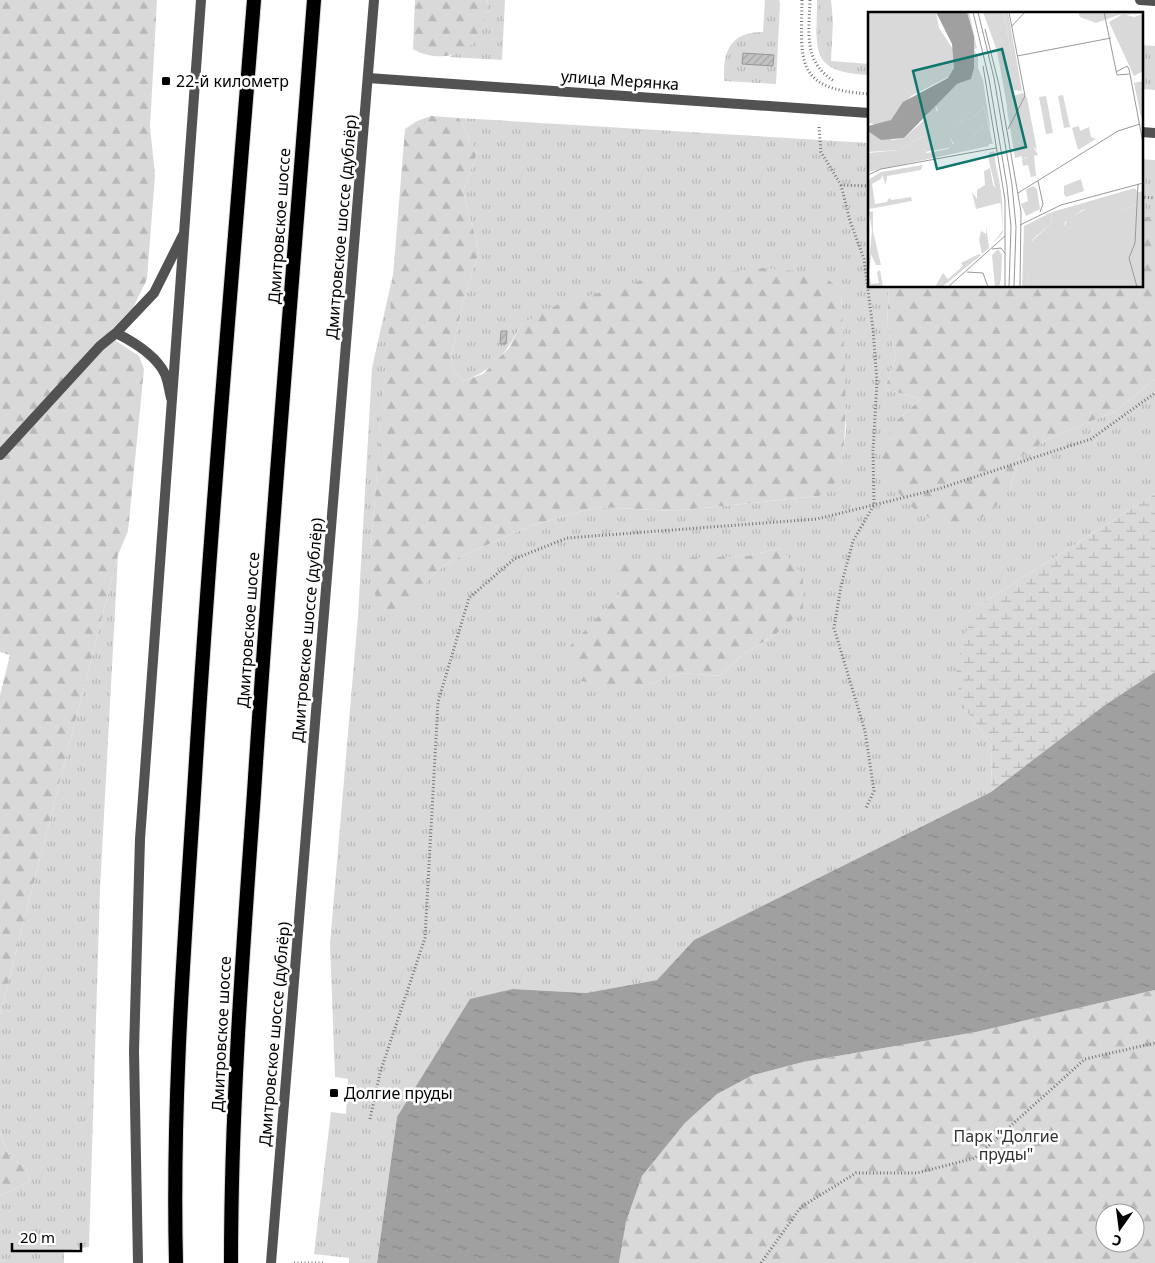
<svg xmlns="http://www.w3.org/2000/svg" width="1155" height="1263" viewBox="0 0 1155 1263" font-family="'Noto Sans',sans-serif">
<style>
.grass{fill:url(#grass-tufts);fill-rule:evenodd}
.forest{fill:url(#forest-firs);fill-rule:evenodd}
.wetland{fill:url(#wetland-marsh)}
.water{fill:url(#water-ripples)}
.building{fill:url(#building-hatch);stroke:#969696}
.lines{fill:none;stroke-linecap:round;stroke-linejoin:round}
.trunk-casing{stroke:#dbdbdb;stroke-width:16}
.path{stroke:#747474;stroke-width:3;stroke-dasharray:1 2.5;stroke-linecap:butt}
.service{stroke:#525252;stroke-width:10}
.minor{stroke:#525252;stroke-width:10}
.tertiary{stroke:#525252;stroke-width:10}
.trunk{stroke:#000;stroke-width:14}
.poi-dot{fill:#000;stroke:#fff;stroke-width:2}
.labels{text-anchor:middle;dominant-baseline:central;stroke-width:5;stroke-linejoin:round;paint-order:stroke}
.street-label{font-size:16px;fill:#000;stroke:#fff}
.poi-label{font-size:16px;fill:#000;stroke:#fff;text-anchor:start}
.park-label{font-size:16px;fill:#303030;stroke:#fff}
.inset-road{fill:none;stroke:#999;stroke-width:1}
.view{fill:#0f766e;fill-opacity:0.15;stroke:#0f766e;stroke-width:2.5}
.inset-edge{fill:none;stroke:#000;stroke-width:2.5}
</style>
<defs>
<pattern id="grass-tufts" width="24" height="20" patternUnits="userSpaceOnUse" patternTransform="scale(1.25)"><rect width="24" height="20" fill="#d9d9d9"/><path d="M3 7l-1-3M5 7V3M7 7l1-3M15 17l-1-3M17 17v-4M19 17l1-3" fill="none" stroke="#b8b8b8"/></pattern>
<pattern id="forest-firs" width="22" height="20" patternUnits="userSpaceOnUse" patternTransform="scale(1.25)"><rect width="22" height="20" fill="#d9d9d9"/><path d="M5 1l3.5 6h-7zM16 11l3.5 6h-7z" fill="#b8b8b8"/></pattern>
<pattern id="wetland-marsh" width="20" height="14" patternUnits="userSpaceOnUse" patternTransform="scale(1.25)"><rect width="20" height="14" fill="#d9d9d9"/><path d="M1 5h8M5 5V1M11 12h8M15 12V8" fill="none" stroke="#b8b8b8"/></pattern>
<pattern id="water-ripples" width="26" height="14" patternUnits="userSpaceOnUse" patternTransform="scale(1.25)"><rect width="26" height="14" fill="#a0a0a0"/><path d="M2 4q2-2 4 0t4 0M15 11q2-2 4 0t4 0" fill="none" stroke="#888"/></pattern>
<pattern id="building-hatch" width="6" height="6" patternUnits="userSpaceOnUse" patternTransform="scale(1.25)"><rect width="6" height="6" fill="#c2c2c2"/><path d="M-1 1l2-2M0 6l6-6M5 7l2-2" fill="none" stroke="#a5a5a5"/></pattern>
</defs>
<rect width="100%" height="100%" fill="#fff"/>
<path class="grass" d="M488,0H505L502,60L449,57C482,40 480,34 488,0Z
M765,0H779L780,3L776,84L724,81C723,51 730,32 763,32Z
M817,0H831L833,21L831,61L869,64V75C808,72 817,50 817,0Z
M1141,45L1155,46V90L1141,89Z
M459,118L869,143V286H889L887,323L896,356L885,389L921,399L895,422L1009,491L1019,458L1048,439L1116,411L1155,379V494L979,605L965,709L992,746L991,792L694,940L657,980L586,993L513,989L397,1117L377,1263H349V1258L314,1254L331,1112L346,1114L348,1079L335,1077L330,944L358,616L372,368L394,270L371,546L397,616L435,573L452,560L533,525L597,507L673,511L819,496L841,465L846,431L841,290L522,323C506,353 495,370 463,381L453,369L451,356L464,299L479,251L463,191L477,153ZM781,548L776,634L745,653L719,676L682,673L649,684L571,646L619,595L713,558L747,556Z
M1141,159L1155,160V217H1141Z
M118,555L100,889L89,1247L64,1251V1263H0V1196L30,1181L26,1167L10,1158L0,1133V1014Z"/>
<path class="forest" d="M0,0H157L150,127L155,175L147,279L133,308L111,330L116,341L139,356L144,369L128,531L118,555L0,1014V695L10,655L0,652Z
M415,0H488C485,11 484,30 478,38C462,59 434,61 413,49Z
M431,116L459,118L477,153L463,191L479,251L464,299L451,356L453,369L463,381L483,374L509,348L522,323L557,305L647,279L765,268L821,274L841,290C842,328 854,456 834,484C830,489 823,492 819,496L673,511L597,507L533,525L452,560L435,573L398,616L376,603L371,546L405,129L417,121Z
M1141,217H1155V379L1116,411L1048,439L1019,458L1009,491L986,516L947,526L916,511L891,485L880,453L895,422L921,399L885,389L896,356L887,323L889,286H1141Z
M781,548L803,575V610L776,634L745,653L719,676L682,673L649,684L614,688L577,680L570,646L619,595L612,560L747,556Z
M1155,990V1263H619L626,1222L642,1176L685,1123L717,1094L753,1075L803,1062L976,1032ZM1105,1213H1135V1243H1105Z
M0,1133L10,1158L26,1167L30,1181L0,1196Z"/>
<path class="wetland" d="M1155,494V672L1105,705L991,792L992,746L965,709L955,678L963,638L979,605Z"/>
<path class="water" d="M1155,672V990L976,1032L803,1062L753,1075L717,1094L685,1123L642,1176L626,1222L619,1263H377L397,1117L470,999L513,989L586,993L657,980L694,940L991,792L1105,705Z"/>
<path class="building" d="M743,53L774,55L773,66L742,64Z
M501,331H507L506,344H500Z"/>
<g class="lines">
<defs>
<path id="trunk" d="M176,1263C172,1106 184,949 194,793C210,528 233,264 254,0
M231,1263C231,1106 243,949 254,793C271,528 294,264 314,0"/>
</defs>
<use href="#trunk" class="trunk-casing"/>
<path class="path" d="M802,0C801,63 795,89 869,94
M810,0C809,32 803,62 834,81
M819,127L821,152L841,185L869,186
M841,185L850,221L864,259L873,329L877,382L873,451L874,505L853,541L841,586L834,628L865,731L874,791L866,808
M1141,197L1155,198
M370,1119L380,1073L425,938L438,702L469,598L514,559L567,538L817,519L938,489L1091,439L1155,393
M294,1263H324
M761,1263L801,1207L856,1173H917L975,1158L1085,1059L1155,1043"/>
<path class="service" d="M1140,0L1155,1"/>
<path class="minor" d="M368,78L869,113
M1141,132L1155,133
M116,333C134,342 156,355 165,374C168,381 169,390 171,398
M0,455L100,346L116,333L154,293L183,235"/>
<path class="tertiary" d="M138,1263L134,1051L140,839L201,0
M271,1263L374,0"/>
<use href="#trunk" class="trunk"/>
</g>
<g class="poi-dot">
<rect x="161" y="76" width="10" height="10" rx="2.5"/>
<rect x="329" y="1088" width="10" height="10" rx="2.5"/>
</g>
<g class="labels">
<g class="street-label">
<text transform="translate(620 80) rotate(4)">улица Мерянка</text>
<text transform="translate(279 226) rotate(-86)">Дмитровское шоссе</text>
<text transform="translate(341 227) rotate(-85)">Дмитровское шоссе (дублёр)</text>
<text transform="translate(248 630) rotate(-86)">Дмитровское шоссе</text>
<text transform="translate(307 630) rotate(-85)">Дмитровское шоссе (дублёр)</text>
<text transform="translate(221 1034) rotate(-87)">Дмитровское шоссе</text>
<text transform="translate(274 1034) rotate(-85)">Дмитровское шоссе (дублёр)</text>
</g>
<g class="poi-label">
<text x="176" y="81">22-й километр</text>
<text x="344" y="1093">Долгие пруды</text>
</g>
<g class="park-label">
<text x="1006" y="1136">Парк "Долгие<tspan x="1006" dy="18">пруды"</tspan></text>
</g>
</g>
<g transform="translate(868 12)">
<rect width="275" height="275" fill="#fff"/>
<path d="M99,0H101L109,36L106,37L110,44V56L115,68L123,121L116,95L107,104L86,112L103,126L115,114L121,134L0,160V141L31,138L55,124L70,98L67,93L89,72L100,68L106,56L105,42L106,24ZM71,119L80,122L86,132L80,137L59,141L56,138ZM115,0H136L144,46V50L139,51V94L129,39ZM20,55L43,84L23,108L11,113L0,111V78ZM275,69V103L273,105L266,71ZM195,83L202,115L196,116L190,84ZM178,84L185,121L178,122L171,85ZM165,134L170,143L166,144L168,164L163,165L160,153L155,154L154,148L159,146L160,136ZM55,153L53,158L19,164L18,173L14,163L13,167L4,172L7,192L19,190L21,186L24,188L43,185L44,189L1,197L0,169L3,166L13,160ZM129,154L134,187L135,216V220L133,223L124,232L135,218L132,183L131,191L108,197L104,180L109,187V178L117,173L116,159L122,156L125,173L130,179ZM213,167L216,179L198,185L196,182V174ZM165,174L169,177L172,197L158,204L153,192L160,189L158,178ZM5,199V219L13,253H8L3,242L1,263L3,272L11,271L9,260L12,258L15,275H0V259L4,218L1,200ZM184,200L183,211L164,228L160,275H154L156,214ZM118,214L121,236L114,242L111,228L113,219L118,222ZM130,237L134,243L133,267L131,275H127L124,243Z" fill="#d9d9d9" fill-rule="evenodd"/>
<path d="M0,0H68L71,16L85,37L86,56L82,64L43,84L20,56L0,78ZM136,0H140L154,79L145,78V84L155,81L159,86L169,138L165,134L161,136V144L154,148V144L147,146L139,98V51L144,46ZM210,0H275V2L250,3L228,11L212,5ZM101,93L100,103L85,106L90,96ZM116,95L125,132H119L115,114L103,126L88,128L86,112L107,104ZM75,112L82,117L80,121L86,135L56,140L58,133ZM211,114L212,119L221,115L223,125L228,127L210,138L204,116ZM126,139L133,191H131L121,149V141ZM267,176L270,181L214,198L197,210L196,215L269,193L268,275H160L163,230L183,211L184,200ZM111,242L113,243L74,275H67L75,261L80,267L95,254L93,251Z" fill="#d9d9d9"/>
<path d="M67,93L71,107L55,124L31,138L0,140V119L25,128L36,126L53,111Z" fill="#d9d9d9"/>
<path d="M255,2L266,5L275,2V59L266,64L241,10ZM275,179V275H266L241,223L258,210L267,211L269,193L195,216L200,207L221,195Z" fill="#d9d9d9"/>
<path d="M68,0H99L106,24V56L103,67L89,72L36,126L13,128L0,119V114L23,108L35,90L80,66L86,56L84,32Z" fill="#a0a0a0"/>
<path class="inset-road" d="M105,0L121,67L139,174L143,215L141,275M110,0L126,66L144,173L148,215L146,275M236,0L249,63L261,62M144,14L157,0M117,17L131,73L153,200L152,275M149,44L243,26M115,54L137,188V275M248,60L259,54L261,57L275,131M140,117L157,84L141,0M0,163L13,157L128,136M170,169L175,192L172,200M150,181L250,119L272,112M0,207V232M152,213L193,193L275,171M124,237L133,236L137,241M99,260L115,261L120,275M80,275L137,224M269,275L261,246L267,231L270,172"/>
<path class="view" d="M134,37L158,135L69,157L45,59Z"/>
<rect width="275" height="275" class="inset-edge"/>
</g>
<g transform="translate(1120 1228) rotate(194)"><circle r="24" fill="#ffffff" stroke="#999999"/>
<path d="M0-4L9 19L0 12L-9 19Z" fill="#000000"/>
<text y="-8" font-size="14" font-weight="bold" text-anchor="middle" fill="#000000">С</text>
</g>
<path d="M12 1243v8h69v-8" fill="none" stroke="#000000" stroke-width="2.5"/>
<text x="20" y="1243" font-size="15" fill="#000000" stroke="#ffffff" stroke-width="4" paint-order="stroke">20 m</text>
</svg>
